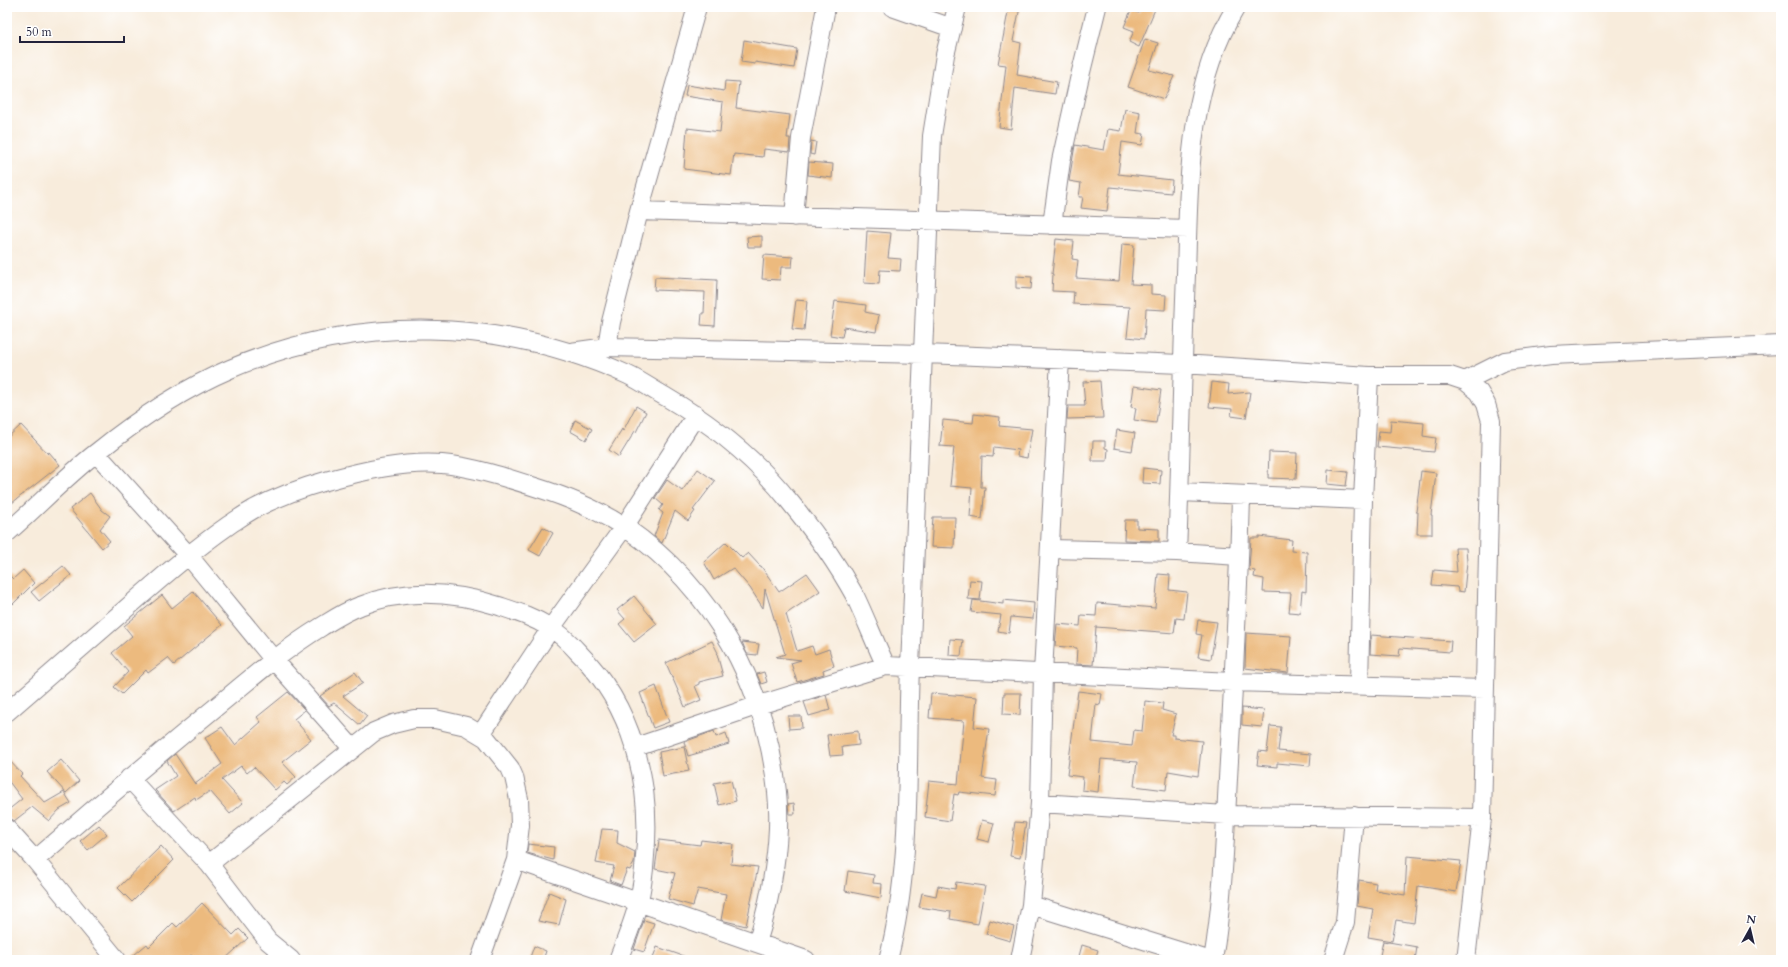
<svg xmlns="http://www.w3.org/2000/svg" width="1788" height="967" viewBox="0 0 1788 967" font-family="Cardo,serif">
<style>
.building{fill:#ecba7e}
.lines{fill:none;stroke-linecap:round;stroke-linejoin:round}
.minor-casing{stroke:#8d878c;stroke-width:20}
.minor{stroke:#fff;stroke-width:18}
</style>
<rect width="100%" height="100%" fill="#fff"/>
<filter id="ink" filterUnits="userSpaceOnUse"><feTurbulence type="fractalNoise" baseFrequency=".025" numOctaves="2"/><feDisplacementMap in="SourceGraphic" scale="8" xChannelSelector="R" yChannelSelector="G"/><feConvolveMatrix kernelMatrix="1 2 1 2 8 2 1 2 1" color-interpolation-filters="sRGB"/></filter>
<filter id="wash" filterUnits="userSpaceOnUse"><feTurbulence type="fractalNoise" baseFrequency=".012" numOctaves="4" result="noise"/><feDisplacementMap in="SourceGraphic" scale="16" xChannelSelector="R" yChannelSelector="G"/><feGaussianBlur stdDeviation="0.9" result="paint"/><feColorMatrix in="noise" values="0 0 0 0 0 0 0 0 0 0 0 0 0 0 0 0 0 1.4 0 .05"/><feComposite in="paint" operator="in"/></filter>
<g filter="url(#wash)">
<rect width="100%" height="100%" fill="#f8ecdc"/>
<g id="blocks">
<path class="building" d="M1009,7H1020L1013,41L1021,43L1017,75L1057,82L1055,94L1015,88L1011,129L999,127L1006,65L998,64Z
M1142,7H1156L1139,47L1129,42L1134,31L1124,27L1131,10L1139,13Z
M1145,39L1158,43L1149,70L1174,76L1164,99L1128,87Z
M744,40L797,49L794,68L755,62V64L741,62Z
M725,81L739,82L736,108L790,115L787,138H790L789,152L764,149L763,157L734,154L731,175L684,169L687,128L720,132L723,102L685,96L687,85L724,91Z
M1125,109L1140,112L1137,133L1144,134L1142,145L1122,142L1118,174L1172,180L1171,193L1110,187L1107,211L1081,208L1083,197H1079L1081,183L1069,181L1075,145L1104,150L1108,129L1121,131Z
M811,141L816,142L814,155L810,154Z
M809,162L833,164L832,178L808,175Z
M867,231L891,233L888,258L901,259L900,271L880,270L879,284L864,283Z
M762,236V247H748L747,237Z
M1056,239L1074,241L1072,259L1078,260L1076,278L1119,281L1122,244L1134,245L1131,284L1151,285V294L1166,295L1165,310L1146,309L1144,339L1127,337L1130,307L1073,304L1074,292L1052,291L1053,274H1052Z
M764,255L793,257L792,267H781L780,280L762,279Z
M1016,276L1032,277L1031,289L1016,288Z
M655,277L717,280L715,326L701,325L702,313H704L705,292L654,290Z
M796,300L807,301L804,330L792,329Z
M835,301L866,305L865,312L879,315L876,332L844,327L842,337L830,335Z
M1100,381L1103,418L1067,419L1068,406H1085L1083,382Z
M1212,382L1229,384L1228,394L1250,392L1246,418L1231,416L1232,409L1209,407Z
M1134,386L1161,390L1156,423L1134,420L1136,408L1131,407Z
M636,406L646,412L636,432L635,431L619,457L609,450L622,429L623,431Z
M974,414L1000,417L999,426L1032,429L1027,458L1017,456L1018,450L994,447L993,457L982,456L981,487H985L982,519L970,517L972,488L950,486L954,447L940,446L943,420L973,423Z
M575,420L592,429L586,440L570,431Z
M1391,420L1424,423L1423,436L1436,438L1434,452L1377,447L1379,431L1390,432Z
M21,425L48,454L49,452L60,465L12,503L7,496V438Z
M1117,430L1135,433L1132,451L1114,448Z
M1093,441H1105V448L1108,449L1107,461H1092Z
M1269,452L1297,453L1296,479L1268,478Z
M1143,468L1161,470L1160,484L1142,483Z
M698,469L715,481L693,510L695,511L688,521L675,511L662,543L654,536L663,513L659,510L663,505L655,498L667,480L682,491Z
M1328,470L1348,472L1346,486L1327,484Z
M1421,471L1436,473L1431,515H1432V534H1417L1418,512H1416Z
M90,493L102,510L110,516L100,529L110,541L102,548L70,509Z
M933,517H955L954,548L931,547Z
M1125,520H1137V528L1159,529V541L1124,540Z
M543,527L553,533L540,556L529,550Z
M1259,536L1292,540L1291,551L1307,552L1306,592L1302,591L1300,613L1289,612L1291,593L1263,592L1264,579L1254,577L1255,571L1249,570L1251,538H1259Z
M726,542L742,558L748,553L760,566H761L779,592L807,573L820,591L786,614L797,651L812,646L815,654L829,649L834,666L823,670L824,674L797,682L791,663L801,660L776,657L785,654L765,589L763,608L750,588L733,568L714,580L704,562Z
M1455,548H1466L1467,562L1464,592L1458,591L1457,587L1432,585L1434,570L1457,572Z
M63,566L71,575L39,601L31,592Z
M23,570L34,583L13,604L7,598V573L13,579Z
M1158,574L1170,575L1169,590L1187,592L1184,619L1176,618L1174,633L1096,627L1093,665L1076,664L1077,648L1055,646L1057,624L1080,626L1081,615L1096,616L1097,603L1155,608Z
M970,580L982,581L980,600L968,599Z
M193,591L222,625L174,665L168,658L148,673L146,670L122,694L114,687L128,672L112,653L132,636L124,626L162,595L172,608Z
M634,596L657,624L634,642L619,624L625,619L617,610Z
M973,600L1003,604V600L1034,603L1033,619L1011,617L1009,633L998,631L1001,615L971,612Z
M1198,620L1217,622L1211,659L1198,657L1202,635L1196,634Z
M1246,633L1291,636L1288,673L1245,668Z
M1371,635L1451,641L1450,652L1400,648L1399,656L1370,654Z
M950,639L963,640L961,656L949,655Z
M712,641L718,653L717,654L723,676L699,682V684L695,686L701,700L685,707L666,663Z
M742,642L759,644L757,655L747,654Z
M355,672L363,683L343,696L367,716L360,725L334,703L329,706L320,696Z
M764,672L767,682L761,684L757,674Z
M656,686L669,722L653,728L640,693Z
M1078,691L1102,694L1100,705L1096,704L1092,742L1132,746L1134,730L1142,731L1145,701L1163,703L1162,710L1176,714L1171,735H1174V738L1202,741L1198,776L1168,771L1166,790L1134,786L1137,762L1101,759L1098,792L1082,790L1083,777L1067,775Z
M288,692L305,710L294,719L311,739L282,762L296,777L287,785L284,782L275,790L254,767L247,773L241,766L222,780L243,803L230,814L210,791L196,800L195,797L174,811L155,790L176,776L167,761L175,754L195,784L222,764L205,738L222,727L235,745L261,722L257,717Z
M931,693L977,697L974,727L989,729L982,778L997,780L995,796L959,792L958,795L954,794L950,821L925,817L929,781L958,784L964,721L929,718Z
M1004,693H1021L1020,715L1003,714Z
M826,695L830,710L809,716L804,702Z
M1242,708L1264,710L1262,727L1242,725Z
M788,716H801L802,728L789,729Z
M1270,726L1281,727L1278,751L1311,754L1310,766L1277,763V767L1257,765L1259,751L1267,752Z
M714,731L716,737L726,733L729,744L688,756L684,742Z
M858,731L859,745L842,747L843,755L830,756L827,735Z
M684,747L689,771L663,776L659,752Z
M7,758L22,774L20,776L45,803L64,792L71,803L59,810L49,821L32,807L14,821L10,819L7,815V811L22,799L7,779Z
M61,760L79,781L66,793L47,772Z
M731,780L736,801L719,805L714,783Z
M794,803L795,814H789L788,804Z
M982,820L994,823L989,842L977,839Z
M1015,822L1026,823L1020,858L1010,856Z
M99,825L107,834L88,850L80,841Z
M602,829L618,830L617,843L635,852L634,863L630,870L627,869L621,885L610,881L614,866L596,863Z
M659,840L700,845L701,840L733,844L731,864L758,867L746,926L721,920L726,894L698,889L693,906L668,899L675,873L655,869Z
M528,844L554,847L553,860L527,853Z
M161,846L174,860L132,902L118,888Z
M1407,856L1461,861L1456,892L1418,886L1414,923L1396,920L1392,941L1368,937L1373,909L1357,906L1359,880L1376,883L1375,890L1405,895Z
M848,871L874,875L873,883L882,884L881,898L845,891Z
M956,882L985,886L978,924L950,919L951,912L919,907L922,893L936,896L938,886L955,889Z
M549,892L566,899L559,925L538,921Z
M202,903L233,935L239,929L248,938L224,960H196L191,955L186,960H128L147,944L149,947L173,923L177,927Z
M644,920L654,923L644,952L634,949Z
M990,920L1014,927L1010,941L986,934Z
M1383,941L1417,947L1415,960H1379Z
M1082,945L1098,950L1095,960H1078Z
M534,946L546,951L543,960H529Z
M657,947L689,958V960H652Z"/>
</g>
</g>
<g filter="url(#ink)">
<use href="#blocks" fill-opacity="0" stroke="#8d878c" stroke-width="1"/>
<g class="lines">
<defs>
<path id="minor" d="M892,7L952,28
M639,211L1187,229
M794,217L801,138L826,7
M1052,225L1061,161L1079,80L1097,7
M607,347L611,322L639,211L697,7
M571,352L607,347L924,354L1182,364L1369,376H1450L1465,381L1479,392L1486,404L1491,421L1482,818L1466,960
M1465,381L1505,361L1551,355L1781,345
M96,453L188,555L274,660L353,749
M1180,492L1363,500
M7,533C37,507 65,477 96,453C137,420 183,389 230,369C359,314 500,317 628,375C641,381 653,390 666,397C712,424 756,459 790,502C814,531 837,563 855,596C866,619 875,643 886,666
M1051,549L1177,552L1239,556
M1177,552C1181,460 1182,367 1186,274C1189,183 1187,88 1236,7
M1359,685L1363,500L1369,376
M7,712C47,677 88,642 128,607C161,578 193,550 229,525C237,520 245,514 254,509C277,497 301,488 326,481C362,471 404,461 442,464C473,467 505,477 535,487C564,496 600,511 626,528C714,589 766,686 777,792C782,838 771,899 757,943
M481,734L551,628L624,527L696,415
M636,747L759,705L886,666L1233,682L1485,689
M129,778L209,864L268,941L291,960
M1040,803L1226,815L1482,818
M7,829L35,860L117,960
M35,860C98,805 162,751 227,698C257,673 287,648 321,627C334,619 346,611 360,606C405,588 454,592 499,606C517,612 533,617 549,627C560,633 570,643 579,653C632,706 652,782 645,856C644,872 642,889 638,904C633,923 625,942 618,960
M516,860L806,960
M209,864L374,732L393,724L414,719H435L466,726L486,738L510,768L514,777L519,799L520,825L516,860L480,960
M1031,905L1208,960
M888,960C913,864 906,765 910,667C919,490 923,313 932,136L945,55L957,7
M1020,960L1031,905L1040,803L1043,673L1060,359
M1213,960C1224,895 1225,827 1229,761C1234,673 1239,584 1241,495
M1333,960L1345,922L1354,816"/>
</defs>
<use href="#minor" class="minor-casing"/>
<use href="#minor" class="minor"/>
</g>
</g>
<rect width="1788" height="967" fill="none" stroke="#fff" stroke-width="24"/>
<g transform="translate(1750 929) rotate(8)" stroke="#ffffff" stroke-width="3" paint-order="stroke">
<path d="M0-3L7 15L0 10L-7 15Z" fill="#22223b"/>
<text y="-6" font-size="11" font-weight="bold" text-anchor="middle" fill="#22223b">N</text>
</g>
<path d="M20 36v6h104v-6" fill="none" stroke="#22223b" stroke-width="2"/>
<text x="26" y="36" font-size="12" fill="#22223b" stroke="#ffffff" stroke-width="3" paint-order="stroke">50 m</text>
</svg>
